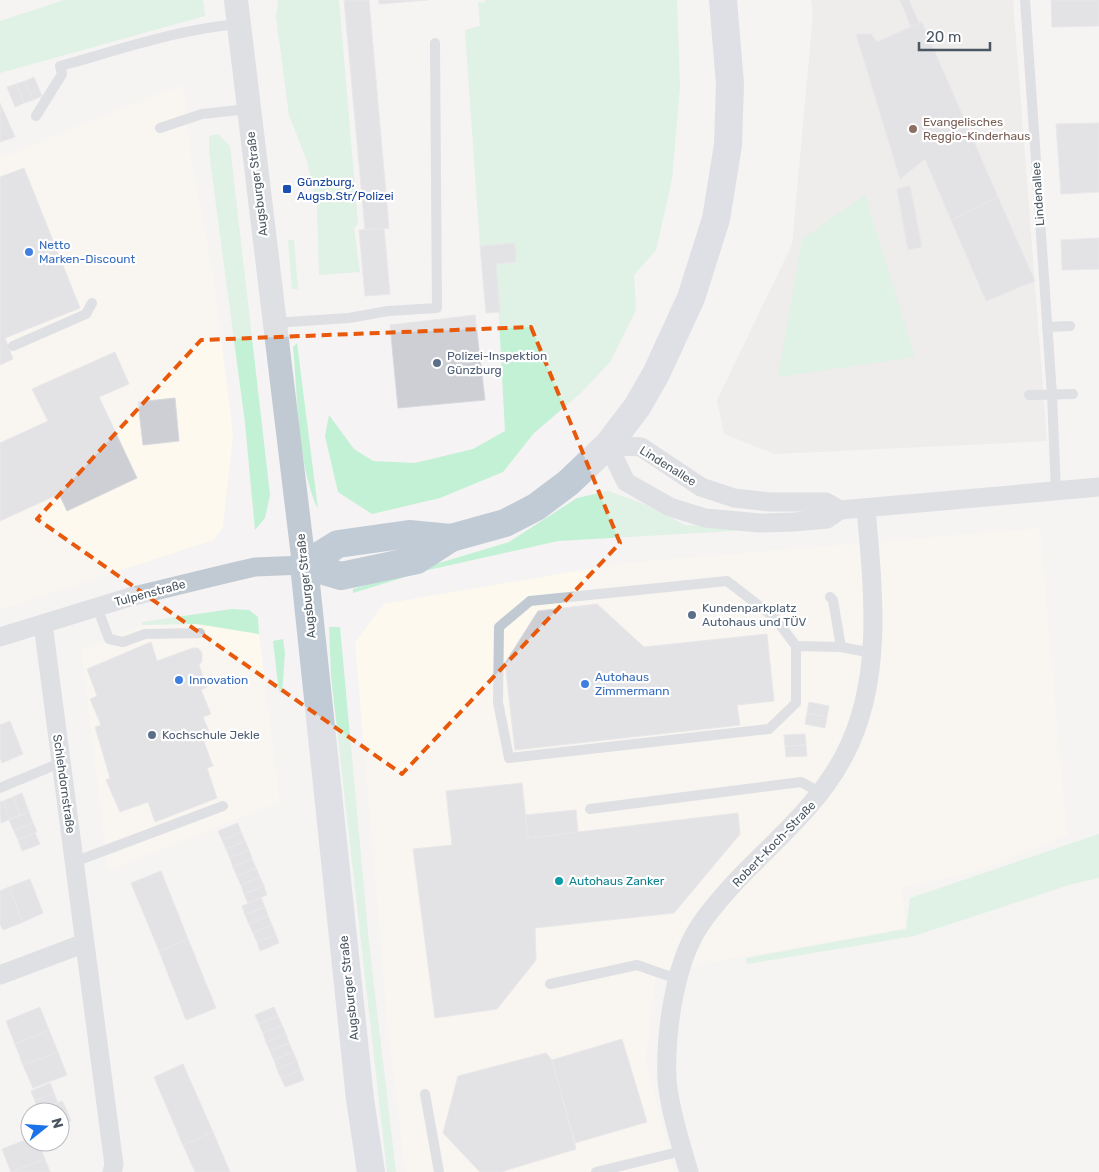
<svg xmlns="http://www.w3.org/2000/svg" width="1099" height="1172" viewBox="0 0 1099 1172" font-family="Rubik,sans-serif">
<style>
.commercial{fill:#fdf9ef}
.education{fill:#e6e4e5}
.green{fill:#c3f1d5}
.building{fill:#cdcfd5;stroke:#d7d9de}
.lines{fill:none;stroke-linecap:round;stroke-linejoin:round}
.service{stroke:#c1cad2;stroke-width:10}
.minor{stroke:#c1cad2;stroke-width:19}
.tertiary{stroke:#c1cad2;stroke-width:24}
.secondary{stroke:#c1cbd6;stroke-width:28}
.marked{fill:none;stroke:#e8590c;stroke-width:4;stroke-dasharray:10 6;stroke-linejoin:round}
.education-dot{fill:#8d6e63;stroke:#fff;stroke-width:2}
.transit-dot{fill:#1a4fb4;stroke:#fff;stroke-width:2}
.shop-dot{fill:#3f7fe0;stroke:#fff;stroke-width:2}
.service-dot{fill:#5c6f8a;stroke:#fff;stroke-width:2}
.culture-dot{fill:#0f9aa8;stroke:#fff;stroke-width:2}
.labels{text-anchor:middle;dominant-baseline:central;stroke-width:4.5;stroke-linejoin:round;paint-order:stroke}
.education-label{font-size:12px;fill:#785e54;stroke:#fff;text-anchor:start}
.transit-label{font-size:12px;fill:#164399;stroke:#fff;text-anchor:start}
.street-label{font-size:12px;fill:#4a5661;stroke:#fff}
.shop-label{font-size:12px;fill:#366cbe;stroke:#fff;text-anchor:start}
.service-label{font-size:12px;fill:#4e5e75;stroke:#fff;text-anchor:start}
.culture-label{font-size:12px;fill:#0d838f;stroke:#fff;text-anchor:start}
</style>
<rect width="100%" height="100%" fill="#f5f3f3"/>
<path class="commercial" d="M184,85L190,151L214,280L233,434L223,527L213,540L0,610V158L152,96Z
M1040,528L1067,835L975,872L902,888L906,928L656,972L646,1062L675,1172H405L388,1033L355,643L383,604L623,563Z
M178,623L218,626L259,634L280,802L108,871L81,649L142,625Z"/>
<path class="education" d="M811,0H1013L1047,441L775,454L724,434L717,400L792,245L813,14Z"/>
<path class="green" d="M64,0H203L205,16L0,73V21Z
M278,0H339L358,224L354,228L360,272L319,275L317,206L307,161L289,115L276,17Z
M485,0H677L680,87L672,179L656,250L634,275L636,310L610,362L581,393L534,433L503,472L440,498L372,514L338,492L325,436L329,415L354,449L373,461L415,463L473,449L505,431L496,264L516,262L514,243L480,246L465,30L480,26L478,2L485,3Z
M218,134L230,146L270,495L265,518L255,530L245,423L209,152V136Z
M865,195L915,357L778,377L802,239Z
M288,240H294L298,289H292Z
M297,343L318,509C297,465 298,396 293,347Z
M608,491L647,505L685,525L769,529L558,541L428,570L353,593V589L509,542L577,498Z
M232,609L249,610L258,617L259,634L197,624L142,625V622Z
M329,627H340L369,943L396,1172H387L385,1154L331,676Z
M283,639L285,653L282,694L279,693L273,641Z
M1099,834V878L1072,884L914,936L747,964L746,958L906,929L910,898Z"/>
<path class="building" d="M344,0H369L389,228L365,230Z
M379,0H427L379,4Z
M900,0H909L919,23L911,27Z
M1051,0H1099V26L1052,27Z
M922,22L998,197L951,220L925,159L900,179L856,34H871L877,42Z
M34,77L42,96L33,100L25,81Z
M25,81L33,100L24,103L16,84Z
M16,84L24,103L15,107L7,87Z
M0,103L15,137L0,142Z
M1099,123V192L1061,194L1056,124Z
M24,168L80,308L5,338L13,359L0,365V177Z
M910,186L922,247L908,250L897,189Z
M998,197L1035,281L986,301L951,220Z
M384,228L390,294L365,296L359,230Z
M1099,238V269L1062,270L1061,240Z
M515,243L516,262L496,264L500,312L486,313L480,246Z
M475,315L485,400L398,408L390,325Z
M115,352L129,384L99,397L137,478L67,511L59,494L0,521V443L48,421L32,389Z
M175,398L179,441L143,445L138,402Z
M597,604L644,647L767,634L774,701L737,705L740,725L515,750L505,663L538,611Z
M151,642L157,661L193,648H198L202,653V661L199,665L207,687L201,690L211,714L203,717L212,739L204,742L213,766L207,768L217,798L155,822L148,802L120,812L106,780L110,778L95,727L101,725L90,699L97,696L87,669Z
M809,702L829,706L827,717L807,713Z
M807,713L827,717L825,728L805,724Z
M10,721L23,754L2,763L0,758V725Z
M805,734L806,745L785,746L784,735Z
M806,745L807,756L786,757L785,746Z
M522,783L528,838L738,813L740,834L674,913L535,928L536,960L497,1009L435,1018L413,849L452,845L446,791Z
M22,793L29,812L20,815L13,797Z
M13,797L20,815L10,819L3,801Z
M3,801L10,819L1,823L0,802Z
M576,810L578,832L528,838L525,815Z
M29,812L33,823L14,831L9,820Z
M33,823L37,832L18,840L14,831Z
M238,823L241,832L222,840L218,831Z
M241,832L245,841L226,849L222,840Z
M35,833L40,844L22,851L18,840Z
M245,841L249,850L230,858L226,849Z
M249,850L252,859L233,867L230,858Z
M252,859L256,868L237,876L233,867Z
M256,868L260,877L241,885L237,876Z
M161,871L188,939L159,951L131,883Z
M260,877L264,886L244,894L241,885Z
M30,879L43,913L23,922L9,887Z
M264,886L267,895L248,903L244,894Z
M9,887L23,922L3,930L0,924V891Z
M261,898L265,907L245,915L242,906Z
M265,907L268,916L249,924L245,915Z
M268,916L272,925L253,933L249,924Z
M272,925L276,935L257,942L253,933Z
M276,935L279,943L260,951L257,942Z
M188,939L216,1008L186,1020L159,951Z
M40,1007L49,1030L15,1044L6,1021Z
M274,1007L278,1016L259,1024L255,1015Z
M278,1016L282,1025L263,1033L259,1024Z
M282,1025L286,1034L266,1042L263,1033Z
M49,1030L58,1052L23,1065L15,1044Z
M286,1034L289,1043L270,1051L266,1042Z
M622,1039L647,1122L575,1143L552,1060Z
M289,1043L293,1052L274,1060L270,1051Z
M58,1052L67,1075L33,1088L23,1065Z
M293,1052L297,1061L277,1069L274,1060Z
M546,1053L552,1060L576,1149L501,1172H480L443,1133L458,1076Z
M297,1061L300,1070L281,1078L277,1069Z
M183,1064L213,1132L183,1145L154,1077Z
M300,1070L304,1080L285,1087L281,1078Z
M50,1083L54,1093L35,1101L31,1091Z
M54,1093L58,1103L39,1111L35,1101Z
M62,1101L67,1111L60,1114V1112H44L43,1109Z
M67,1111L71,1121L60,1125V1114Z
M213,1132L230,1172H195L183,1145Z
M30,1138V1142H38L45,1159L11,1172L2,1149Z
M45,1159L50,1172H11Z"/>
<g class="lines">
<path class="service" d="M1025,0L1052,395L1056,492
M36,116L62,74L60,66C119,50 178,29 239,24
M160,128L202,114L248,109
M273,323L349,318L388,311L437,308L435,43
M1047,327L1070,326
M13,346L86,314L92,303
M1029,395L1073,394
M830,597L833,600L841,647
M97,607L109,639L123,642L145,634L200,633
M796,646V703L769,729L509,758L498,702L499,627L530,601L727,581L775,618L796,646L841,647L872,653
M0,788L60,763
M590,809L801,782L821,793
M74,862L223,806
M550,984L637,965L677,979
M425,1094L439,1172
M596,1172L682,1151"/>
<path class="minor" d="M840,510L827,519L794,522L760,523L705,518L670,507L626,482L608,445L641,447L701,487L734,498L770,502H826L840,510L1099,487
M43,624L114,1165L112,1172
M0,637L130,597L229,573L255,567L304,565
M0,975L85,943
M689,1172C681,1146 669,1107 667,1080C665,1035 674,968 697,930C707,913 727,891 740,877C778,838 820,803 845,754C884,679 873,589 866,509"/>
<path class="tertiary" d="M236,0L304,565"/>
<path class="secondary" d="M304,565L341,576L417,560L451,538L505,523L536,507L568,483L608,445L637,407L656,374L691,298L716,219L728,145L730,84L723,0
M304,565L360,1099L371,1172
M304,565L338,544L409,534L451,538"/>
</g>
<path d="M0 0H1099V1172H0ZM531,327L620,543L402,774L37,519L201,340Z" fill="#f5f3f3" fill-opacity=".55" fill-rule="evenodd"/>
<path class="marked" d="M531,327L620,543L402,774L37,519L201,340Z"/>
<circle class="education-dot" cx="913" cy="129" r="5"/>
<rect class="transit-dot" x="282" y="184" width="10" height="10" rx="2.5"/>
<g class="shop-dot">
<circle cx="29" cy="252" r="5"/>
<circle cx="179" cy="680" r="5"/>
<circle cx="585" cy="684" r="5"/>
</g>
<g class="service-dot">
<circle cx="437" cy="363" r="5"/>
<circle cx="692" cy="615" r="5"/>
<circle cx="152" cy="735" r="5"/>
</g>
<circle class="culture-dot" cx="559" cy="881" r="5"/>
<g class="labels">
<g class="education-label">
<text x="923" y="122">Evangelisches<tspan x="923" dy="14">Reggio-Kinderhaus</tspan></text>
</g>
<g class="transit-label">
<text x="297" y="182">Günzburg,<tspan x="297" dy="14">Augsb.Str/Polizei</tspan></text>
</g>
<g class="street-label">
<text transform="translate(257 184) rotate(-97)">Augsburger Straße</text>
<text transform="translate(1038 194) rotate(-94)">Lindenallee</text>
<text transform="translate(668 466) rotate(32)">Lindenallee</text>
<text transform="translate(306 586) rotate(-96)">Augsburger Straße</text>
<text transform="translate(150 593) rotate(-15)">Tulpenstraße</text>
<text transform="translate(64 784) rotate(82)">Schlehdornstraße</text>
<text transform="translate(774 844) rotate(-46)">Robert-Koch-Straße</text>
<text transform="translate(349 988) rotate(-96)">Augsburger Straße</text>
</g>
<g class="shop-label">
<text x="39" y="245">Netto<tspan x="39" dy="14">Marken-Discount</tspan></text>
<text x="595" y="677">Autohaus<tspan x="595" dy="14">Zimmermann</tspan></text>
<text x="189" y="680">Innovation</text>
</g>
<g class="service-label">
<text x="447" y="356">Polizei-Inspektion<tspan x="447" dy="14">Günzburg</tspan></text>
<text x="702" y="608">Kundenparkplatz<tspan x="702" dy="14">Autohaus und TÜV</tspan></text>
<text x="162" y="735">Kochschule Jekle</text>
</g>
<g class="culture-label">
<text x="569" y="881">Autohaus Zanker</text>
</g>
</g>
<g transform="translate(45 1127) rotate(73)"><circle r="24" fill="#ffffff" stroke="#b7bbc0"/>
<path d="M0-4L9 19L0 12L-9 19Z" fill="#1a73e8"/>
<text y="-8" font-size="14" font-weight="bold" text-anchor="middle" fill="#4a5661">N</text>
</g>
<path d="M919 42v8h71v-8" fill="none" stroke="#4a5661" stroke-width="2.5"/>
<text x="926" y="42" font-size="15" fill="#4a5661" stroke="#ffffff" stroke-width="4" paint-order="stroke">20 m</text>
</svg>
